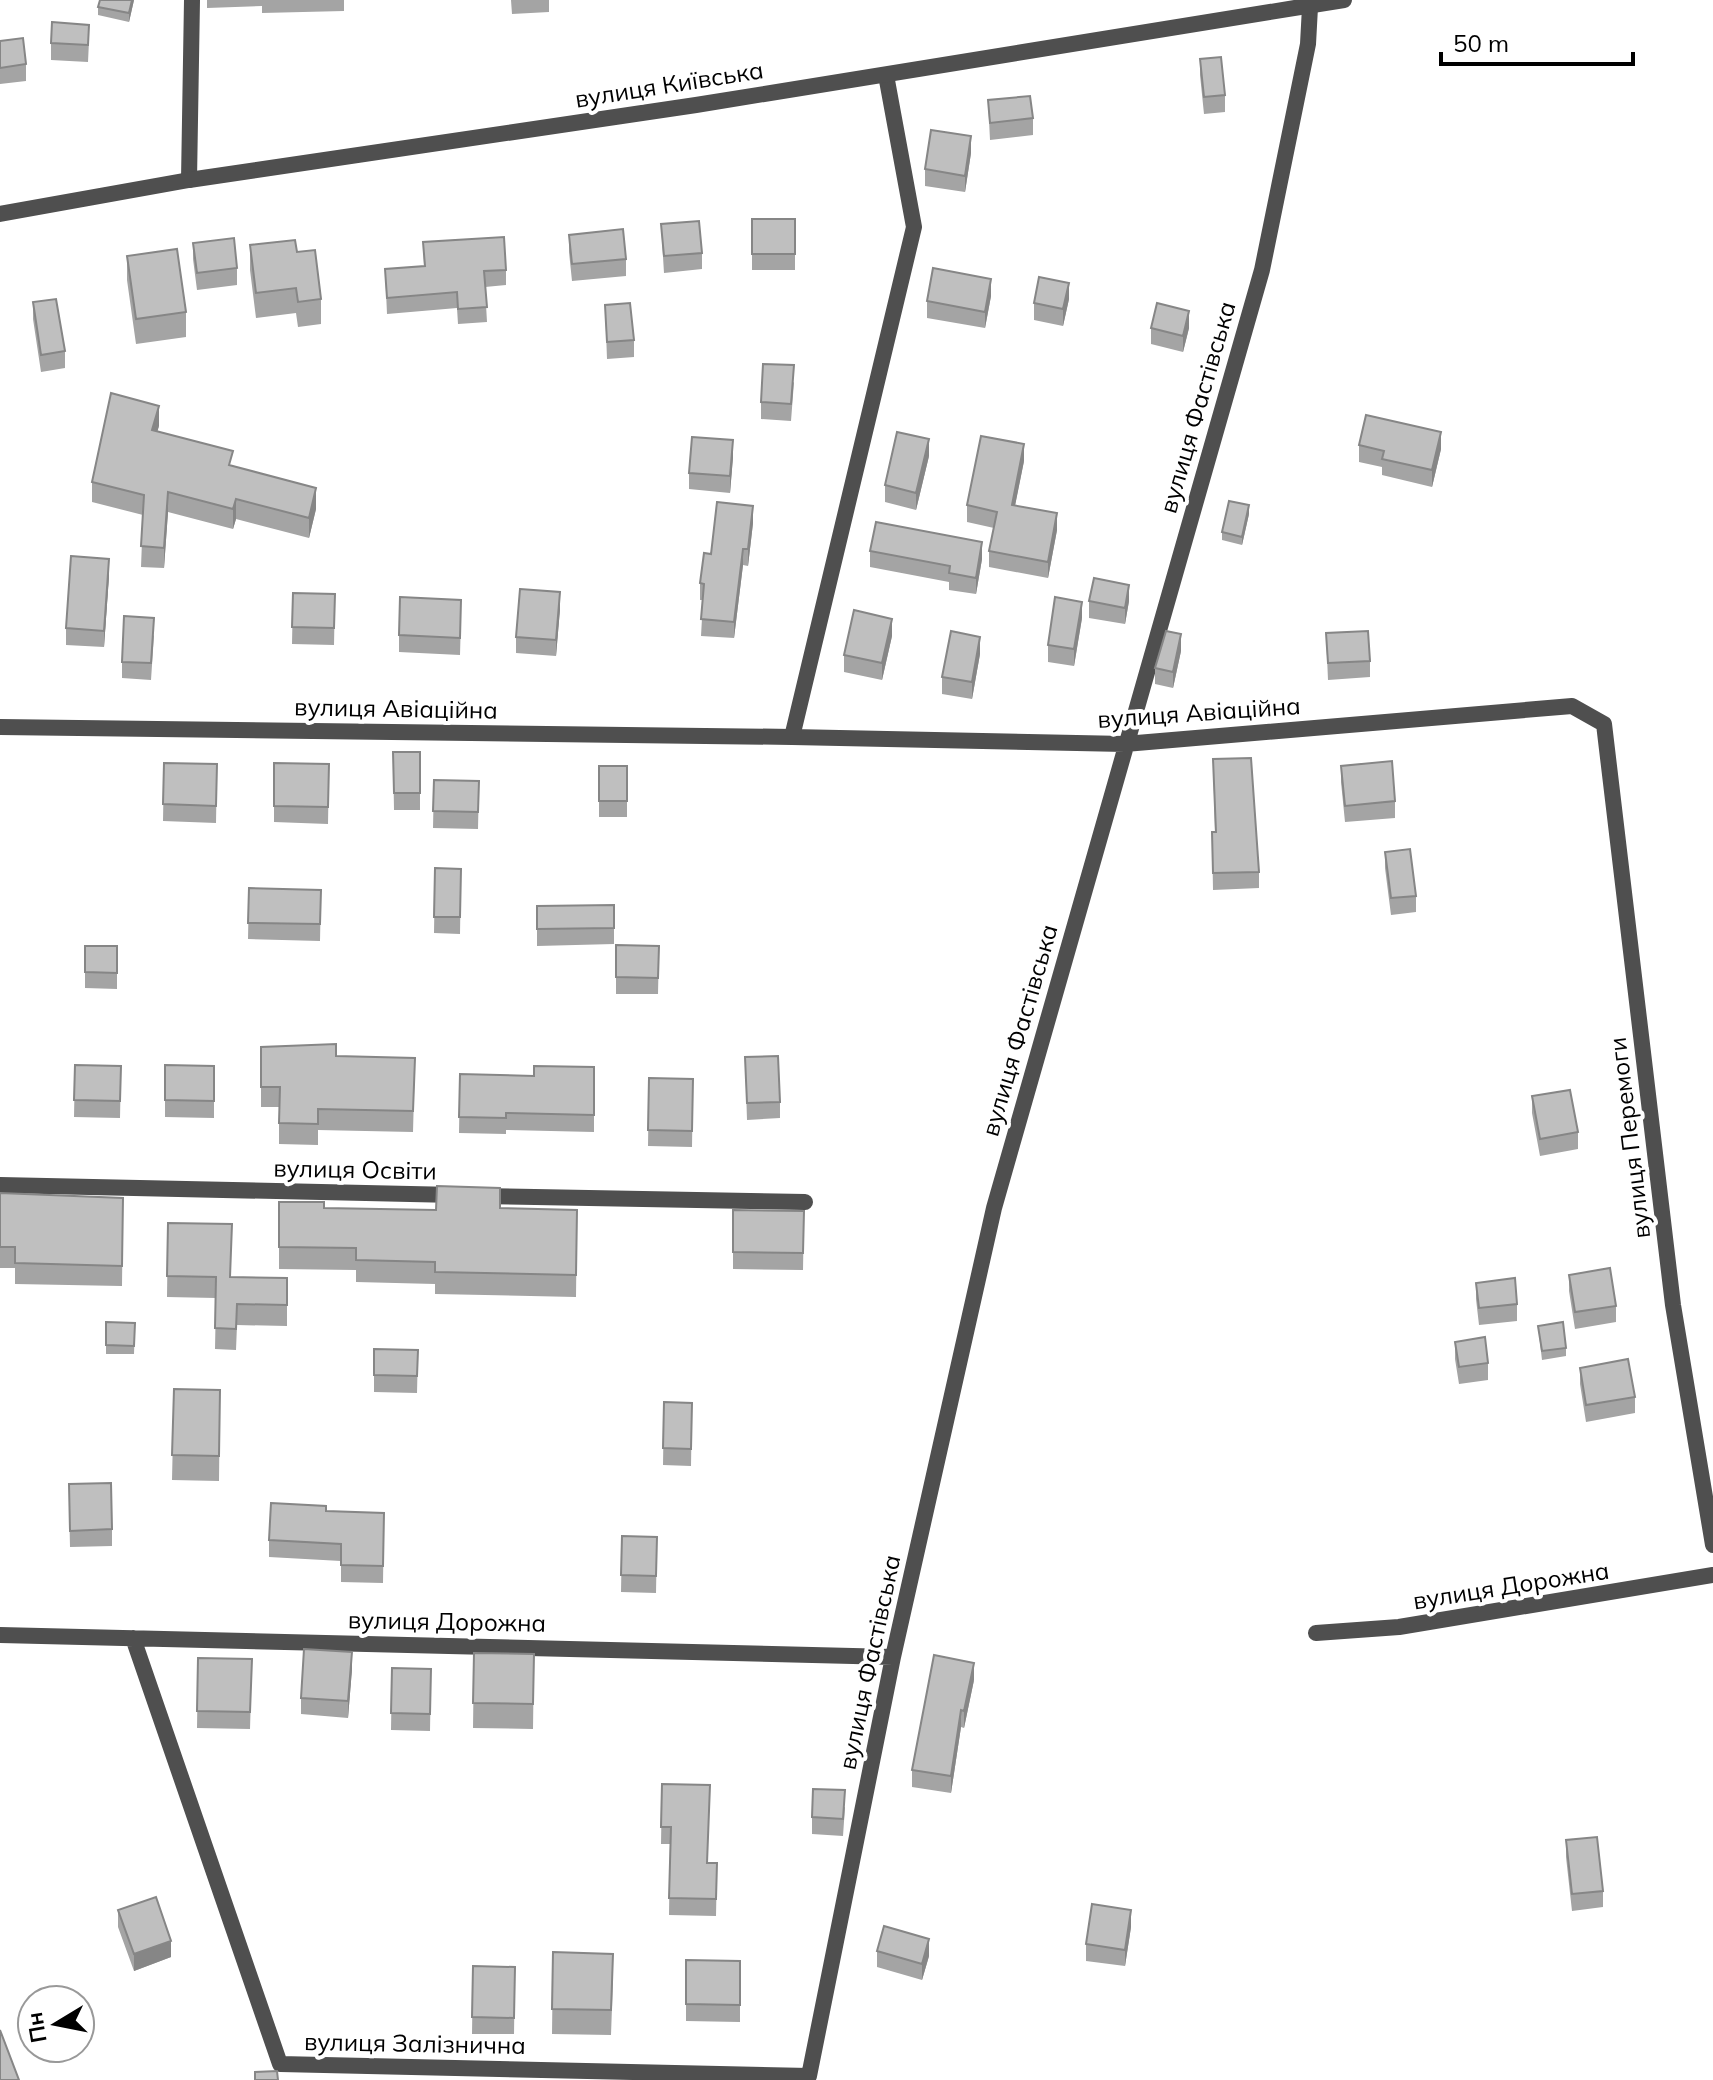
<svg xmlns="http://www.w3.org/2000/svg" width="1713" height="2080" viewBox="0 0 1713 2080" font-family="Mulish,sans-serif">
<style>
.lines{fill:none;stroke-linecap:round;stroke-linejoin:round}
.minor{stroke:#4f4f4f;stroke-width:16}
.tertiary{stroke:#4f4f4f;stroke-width:16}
.wall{fill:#a4a4a4}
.shaded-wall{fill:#868686}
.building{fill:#bfbfbf;stroke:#868686;stroke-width:2}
.labels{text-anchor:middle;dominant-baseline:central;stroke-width:8;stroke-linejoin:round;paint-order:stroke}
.street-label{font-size:24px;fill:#000;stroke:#fff}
</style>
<rect width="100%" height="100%" fill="#fff"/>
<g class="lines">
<path class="minor" d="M189,180L192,0
M0,727L792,737L1125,744L1572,706L1604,724L1673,1305L1713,1545
M792,737L914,227L886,75
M0,1185L455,1195
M478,1196L805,1202
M1316,1633L1399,1627L1713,1575
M0,1635L893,1657
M133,1638L280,2064L809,2076L893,1657L994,1208L1262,270L1308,44L1310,7"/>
<path class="tertiary" d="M0,214L189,180L696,105L1344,0"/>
</g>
<path class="wall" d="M134,0L129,22L98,15V7Z
M207,0H344V11L262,13V6L207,8Z
M511,0H549V12L512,14Z
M0,41L26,64V81L0,84Z
M89,41L88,62L51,60V43Z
M1200,59L1225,95V112L1204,114L1200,75Z
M988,100L1033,118V135L990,140Z
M971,153L965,192L925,186V169Z
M752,219H795V270H752Z
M661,224L702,253V269L664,273Z
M569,235L626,259V276L572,281L569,252Z
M423,242L506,270V285L485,287L487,322L458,324L457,308L387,314L385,269L424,266Z
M193,243L237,268V285L197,290L193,259Z
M250,245L297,252L321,299V324L298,327L296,313L256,318L250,270Z
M127,256L186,312V337L136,344L127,280Z
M991,296L985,328L927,318V301Z
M1069,299L1063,326L1034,320V303Z
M33,302L65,351V368L41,372L33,319Z
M605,305L634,340V357L607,359Z
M1151,328H1189L1183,352L1151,344Z
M794,382L791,421L761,419V402Z
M159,426L157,431L233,466L316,509L309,538L236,519L233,529L168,512L164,568L141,567L143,515L92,502V482Z
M1359,445L1441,449L1432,487L1382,475V467L1359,462Z
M929,456L916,510L885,502V485Z
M733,457L730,493L689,489V473Z
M1024,461L1015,505L1057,530L1048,578L989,567V551L994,528L967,522V505Z
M1249,514L1242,545L1222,540V532Z
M753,523L748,566L743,565L734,638L701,636L703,600H700V583L711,554Z
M870,551L982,559L976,594L949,590V582L870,567Z
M109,576L104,647L66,645V628Z
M293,593L335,594L334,645L292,644Z
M1089,601H1129L1125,624L1089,618Z
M560,609L556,656L516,653V637Z
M461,617L460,655L399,652V635Z
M1082,618L1074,666L1048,662V645Z
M1326,633L1370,661V677L1328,680Z
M154,635L151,680L122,678V662Z
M892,636L882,680L844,672V655Z
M1181,651L1173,688L1155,684V668Z
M980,654L972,699L942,694V677Z
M393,752H420V810H394Z
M1213,759L1259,872V888L1213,890L1212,832H1215Z
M164,763L217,764L216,823L163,821Z
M274,763L329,764L328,824L274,822Z
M599,766H627V817H599Z
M1341,766L1395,801V818L1345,822L1341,782Z
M434,780L479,781L478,829L433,828Z
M1385,852L1416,896V912L1391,915L1385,868Z
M435,868L461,869L460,934L434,933Z
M249,888L321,890L320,941L248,939Z
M614,905V944L537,946V906Z
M616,945L659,946L658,994H616Z
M85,946H117V989L85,988Z
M261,1047L336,1056L415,1058L413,1132L318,1130V1145L279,1144V1107H261Z
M745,1057L780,1102V1118L747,1120Z
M75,1065L121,1066L120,1118L74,1117Z
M165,1065L214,1066V1118L165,1117Z
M594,1067V1132L506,1130V1134L459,1133L460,1074L534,1076Z
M649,1078L693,1079L692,1147L648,1146Z
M1532,1096L1578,1132V1149L1540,1156L1532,1113Z
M0,1193L123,1198L122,1286L15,1284V1268H0Z
M279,1202L324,1208L436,1210L500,1208L577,1210L576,1297L435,1294V1284L356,1282V1270L279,1269Z
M733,1210L804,1211L803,1270L733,1269Z
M168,1223L231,1277L287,1278V1326L237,1325L236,1350L215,1349L216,1298L167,1297Z
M1569,1275L1616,1306V1322L1575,1329L1569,1291Z
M1476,1283L1517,1304V1321L1479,1325L1476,1299Z
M106,1322L135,1323L134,1354H106Z
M1538,1326L1566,1348V1356L1542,1360Z
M1455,1342L1488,1363V1380L1459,1384L1455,1359Z
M374,1349L418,1350L417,1393L374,1392Z
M1580,1368L1635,1397V1413L1586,1422L1580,1384Z
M174,1389L220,1390L219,1481L172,1480Z
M664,1402L692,1403L691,1466L663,1465Z
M69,1501L112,1529V1546L70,1547Z
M326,1511L384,1513L383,1583L341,1582V1561L269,1557V1540Z
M622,1536L657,1537L656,1593L621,1592Z
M474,1653L534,1654L533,1729L473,1728Z
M198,1658L252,1659L250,1729L197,1728Z
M392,1668L431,1669L430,1731L391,1730Z
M352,1669L348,1718L301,1714V1698Z
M974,1680L964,1728L961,1727L951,1793L912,1787V1770Z
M662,1784L708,1863H717L716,1916L669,1915L670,1844H661Z
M845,1807L843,1836L812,1834V1817Z
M1566,1840L1603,1891V1907L1572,1911L1566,1857Z
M118,1910L171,1957L134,1971L118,1927Z
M1131,1927L1125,1966L1086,1961V1944Z
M877,1951L929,1956L922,1980L877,1967Z
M553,1952L613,1979L611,2035L552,2034Z
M686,1960L740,1961V2022L686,2021Z
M473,1966L515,1967L514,2034H472Z"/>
<path class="shaded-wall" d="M132,0H134L129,22V13Z
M971,136V153L965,192V176Z
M991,279V296L985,328V312Z
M1069,283V299L1063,326V309Z
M1189,311V328L1183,352V336Z
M159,406V426L152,450V430Z
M1441,432V449L1432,487V470Z
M929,439V456L916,510V493Z
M733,440V457L730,493V476Z
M1024,444V461L1012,521V505Z
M316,488V509L309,538V518Z
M168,492V512L164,568V548Z
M236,499V519L233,529V509Z
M1249,505V514L1242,545V537Z
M753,506V523L748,566V549Z
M1057,513V530L1048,578V562Z
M982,542V559L976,594V578Z
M743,549V565L734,638V622Z
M109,559V576L104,647V631Z
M1129,585V601L1125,624V608Z
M560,592V609L556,656V640Z
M1082,602V618L1074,666V649Z
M892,619V636L882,680V663Z
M1181,634V651L1173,688V672Z
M980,637V654L972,699V682Z
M352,1652V1669L348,1718V1701Z
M974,1663V1680L964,1728V1711Z
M961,1710V1727L951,1793V1776Z
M1131,1910V1927L1125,1966V1950Z
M929,1939V1956L922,1980V1964Z
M171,1941V1957L134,1971V1954Z"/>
<path class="building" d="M100,0H132L129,13L98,7Z
M52,22L89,25L88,45L51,43Z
M23,38L26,64L0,68V41Z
M1221,57L1225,95L1204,97L1200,59Z
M1030,96L1033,118L990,123L988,100Z
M931,130L971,136L965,176L925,169Z
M752,219H795V254H752Z
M699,221L702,253L664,256L661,224Z
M623,229L626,259L572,264L569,235Z
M504,237L506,270L484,271L487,307L458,309L457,292L387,298L385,269L425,266L423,242Z
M234,238L237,268L197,273L193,243Z
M295,240L297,252L315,250L321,299L298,302L296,288L256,293L250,245Z
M177,249L186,312L136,319L127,256Z
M933,268L991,279L985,312L927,301Z
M1039,277L1069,283L1063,309L1034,303Z
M56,299L65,351L41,355L33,302Z
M630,303L634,340L607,342L605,305Z
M1157,303L1189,311L1183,336L1151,328Z
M763,364L794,365L791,404L761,402Z
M111,393L159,406L152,430L233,451L229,465L316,488L309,518L236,499L233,509L168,492L164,548L141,546L144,495L92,482Z
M1366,415L1441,432L1432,470L1382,459L1384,451L1359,445Z
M897,432L929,439L916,493L885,485Z
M981,436L1024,444L1012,505L1057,513L1048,562L989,551L997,512L967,505Z
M692,437L733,440L730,476L689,473Z
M1229,501L1249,505L1242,537L1222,532Z
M717,502L753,506L748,549H743L734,622L701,619L704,584L700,583L704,553L711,554Z
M876,522L982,542L976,578L949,573L950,566L870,551Z
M71,556L109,559L104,631L66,628Z
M1094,578L1129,585L1125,608L1089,601Z
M520,589L560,592L556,640L516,637Z
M293,593L335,594L334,628L292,627Z
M400,597L461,600L460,638L399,635Z
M1055,597L1082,602L1074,649L1048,645Z
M854,610L892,619L882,663L844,655Z
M124,616L154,618L151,663L122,662Z
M951,631L980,637L972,682L942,677Z
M1166,631L1181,634L1173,672L1155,668Z
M1368,631L1370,661L1328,663L1326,633Z
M393,752H420V793H394Z
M1251,758L1259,872L1213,873L1212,832H1216L1213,759Z
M1392,761L1395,801L1345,806L1341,766Z
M164,763L217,764L216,806L163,804Z
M274,763L329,764L328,807L274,806Z
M599,766H627V801H599Z
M434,780L479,781L478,812L433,811Z
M1410,849L1416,896L1391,898L1385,852Z
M435,868L461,869L460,917H434Z
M249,888L321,890L320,924L248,923Z
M614,905V928L537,929V906Z
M616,945L659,946L658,978L616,977Z
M85,946H117V973L85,972Z
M336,1044V1056L415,1058L413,1111L318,1109V1124L279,1123L280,1087H261V1047Z
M778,1056L780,1102L747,1103L745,1057Z
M75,1065L121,1066L120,1101L74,1100Z
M165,1065L214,1066V1101L165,1100Z
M534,1066L594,1067V1115L506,1113V1118L459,1117L460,1074L534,1076Z
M649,1078L693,1079L692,1131L648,1130Z
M1570,1090L1578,1132L1540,1139L1532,1096Z
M437,1186L500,1188V1208L577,1210L576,1275L435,1272V1262L356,1260V1248L279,1247V1202H324V1208L436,1210Z
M0,1193L123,1198L122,1266L15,1263V1247H0Z
M733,1210L804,1211L803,1253L733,1252Z
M168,1223L232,1224L230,1277L287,1278V1305L237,1304L236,1329L215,1328L216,1277L167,1276Z
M1610,1268L1616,1306L1575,1312L1569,1275Z
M1515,1278L1517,1304L1479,1308L1476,1283Z
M106,1322L135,1323L134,1346L106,1345Z
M1563,1322L1566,1348L1542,1351L1538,1326Z
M1485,1337L1488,1363L1459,1367L1455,1342Z
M374,1349L418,1350L417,1376L374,1375Z
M1628,1359L1635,1397L1586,1405L1580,1368Z
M174,1389L220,1390L219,1456L172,1455Z
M664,1402L692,1403L691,1449L663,1448Z
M111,1483L112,1529L70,1531L69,1484Z
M271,1503L326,1506V1511L384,1513L383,1566L341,1565V1544L269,1540Z
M622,1536L657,1537L656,1576L621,1575Z
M304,1649L352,1652L348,1701L301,1698Z
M474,1653L534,1654L533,1704L473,1703Z
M934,1655L974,1663L964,1711L961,1710L951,1776L912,1770Z
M198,1658L252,1659L250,1712L197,1711Z
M392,1668L431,1669L430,1714L391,1713Z
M662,1784L710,1785L707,1863H717L716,1899L669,1898L671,1827H661Z
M813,1789L845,1790L843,1819L812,1817Z
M1597,1837L1603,1891L1572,1894L1566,1840Z
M156,1897L171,1941L134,1954L118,1910Z
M1092,1904L1131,1910L1125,1950L1086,1944Z
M884,1926L929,1939L922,1964L877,1951Z
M553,1952L613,1954L611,2010L552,2009Z
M686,1960L740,1961V2005L686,2004Z
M473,1966L515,1967L514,2018L472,2017Z
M0,2030L19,2080H0Z
M277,2071L278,2080H255V2072Z"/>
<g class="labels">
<g class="street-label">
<text transform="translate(669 84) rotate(-9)">вулиця Київська</text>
<text transform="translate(1197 407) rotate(-74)">вулиця Фастівська</text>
<text transform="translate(396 708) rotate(1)">вулиця Авіаційна</text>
<text transform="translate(1199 712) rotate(-4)">вулиця Авіаційна</text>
<text transform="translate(1019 1030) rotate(-74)">вулиця Фастівська</text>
<text transform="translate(1629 1138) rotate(-97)">вулиця Перемоги</text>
<text transform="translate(355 1169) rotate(1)">вулиця Освіти</text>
<text transform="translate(1511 1585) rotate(-9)">вулиця Дорожна</text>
<text transform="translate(447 1621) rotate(1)">вулиця Дорожна</text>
<text transform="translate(869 1662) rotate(-78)">вулиця Фастівська</text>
<text transform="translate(415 2043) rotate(1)">вулиця Залізнична</text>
</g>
</g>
<g transform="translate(56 2024) rotate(260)"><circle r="38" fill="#ffffff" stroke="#999999" stroke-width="2"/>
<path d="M0-6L14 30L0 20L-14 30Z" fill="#000000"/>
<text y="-12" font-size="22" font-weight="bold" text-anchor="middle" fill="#000000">Пн</text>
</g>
<path d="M1441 52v12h192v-12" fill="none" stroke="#000000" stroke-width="4"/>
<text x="1453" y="52" font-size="24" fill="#000000" stroke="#ffffff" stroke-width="6" paint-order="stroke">50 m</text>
</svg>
